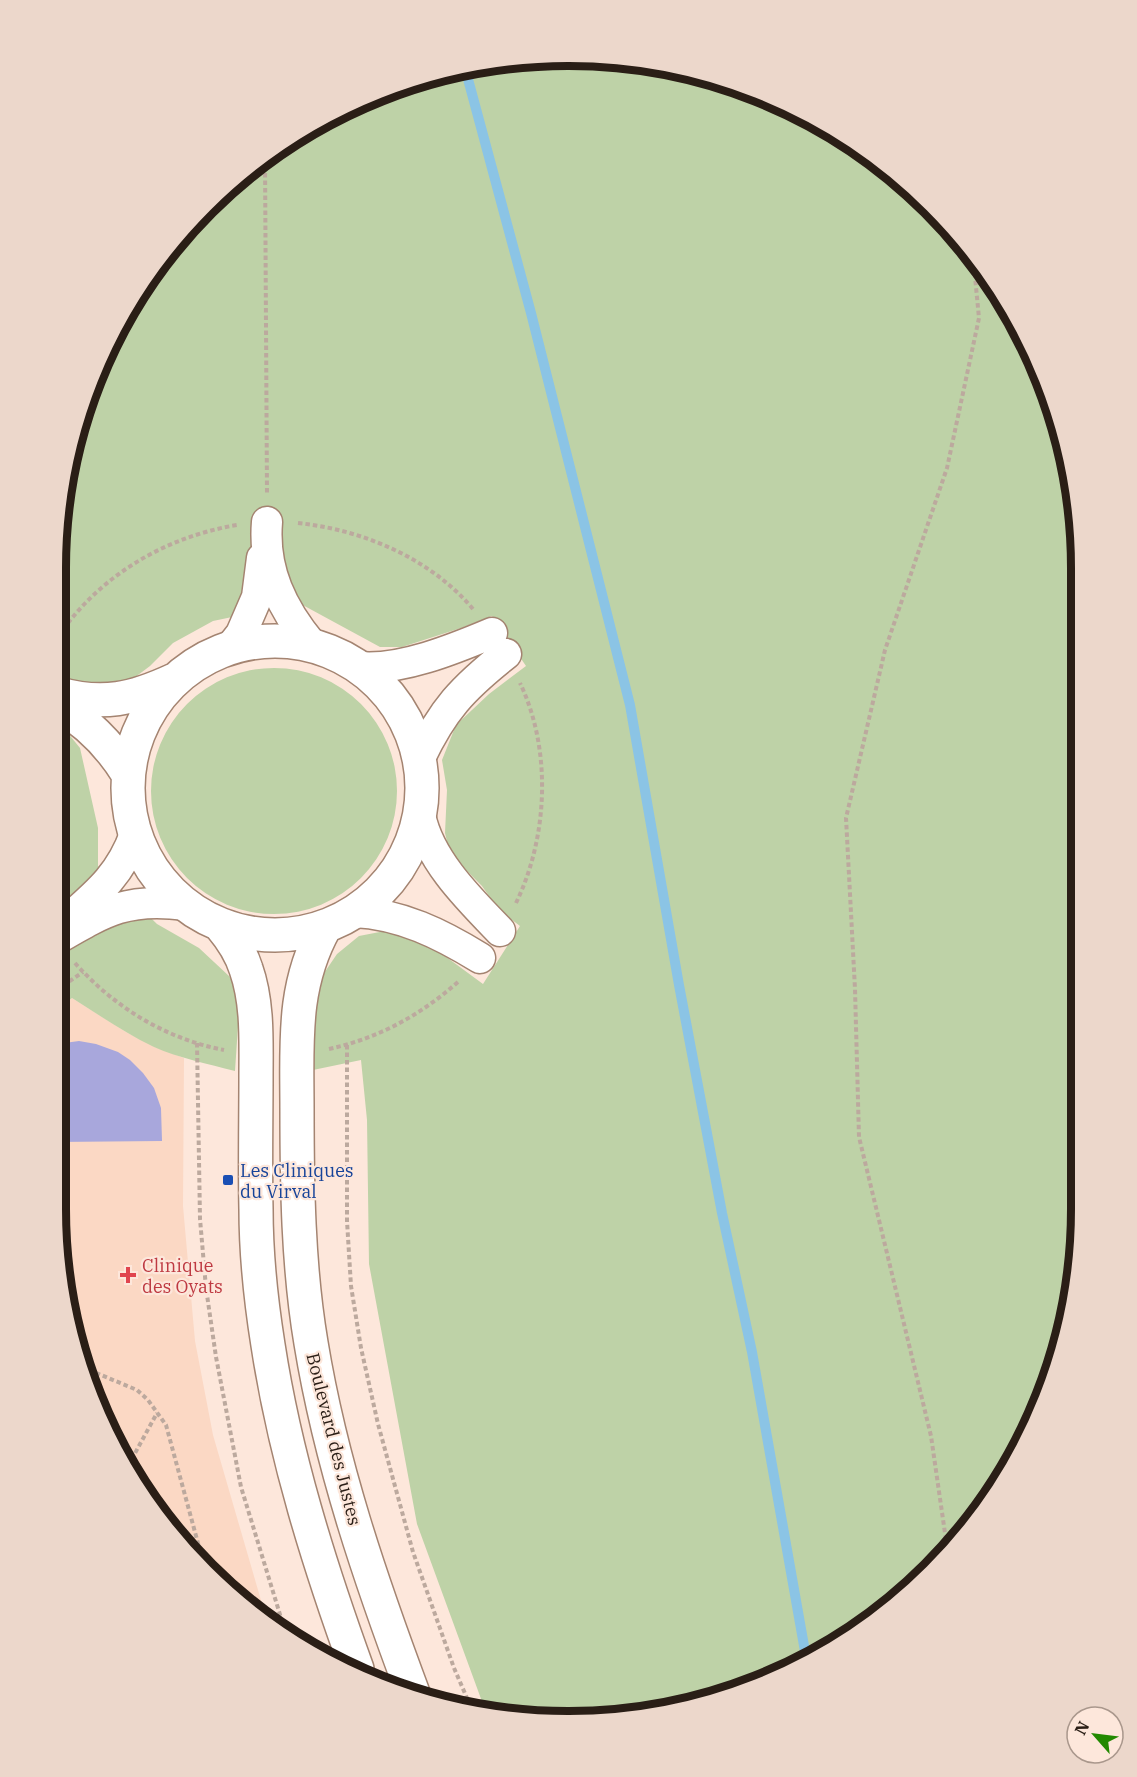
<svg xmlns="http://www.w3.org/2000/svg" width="1137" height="1777" viewBox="0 0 1137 1777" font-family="'IBM Plex Serif',serif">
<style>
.built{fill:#fbd8c4}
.green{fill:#bed2a7}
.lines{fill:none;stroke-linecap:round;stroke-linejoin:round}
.stream{stroke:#8bc4e5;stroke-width:10}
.building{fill:#a8a7dc}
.street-casing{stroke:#a48471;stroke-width:33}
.secondary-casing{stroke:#a48471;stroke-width:36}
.path{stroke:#bca99e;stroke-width:4;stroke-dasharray:4.5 3;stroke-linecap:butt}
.street{stroke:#fff;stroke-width:30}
.secondary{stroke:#fff;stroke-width:33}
.transit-dot{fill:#1a4fb4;stroke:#fde7db;stroke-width:2}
.health-dot{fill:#e0444e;stroke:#fde7db;stroke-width:2}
.labels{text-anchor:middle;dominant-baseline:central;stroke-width:4.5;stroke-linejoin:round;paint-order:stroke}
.transit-label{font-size:18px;fill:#164399;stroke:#fde7db;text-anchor:start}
.health-label{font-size:18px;fill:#be3a42;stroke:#fde7db;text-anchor:start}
.street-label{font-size:18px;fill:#2a1e16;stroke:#fde7db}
.rim{fill:none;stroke:#2a1e16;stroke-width:8}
</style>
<rect width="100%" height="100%" fill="#fde7db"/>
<path class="built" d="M72,998L126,1032L155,1047L184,1058L183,1206L195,1341L213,1435L267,1621L256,1616L142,1494L83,1373L56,1208L57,1009Z"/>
<path class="green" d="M602,57L702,73L796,109L881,162L954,231L1013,312L1054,404L1080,535L1077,1275L1043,1404L975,1521L853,1635L702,1704L591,1718L503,1707L494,1709L484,1707L417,1524L369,1264L367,1120L361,1060L313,1070L312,1018L320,979L337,954L359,936L390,930L434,948L483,984L520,926L498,909L482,886L450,854L445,833L447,790L442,760L456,725L489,694L526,666L492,616L461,628L402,647H380L299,603L213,621L173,643L150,666L122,687L79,684L59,678L60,502L95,372L162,256L231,183L312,124L404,83L502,60Z
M151 791a123 123 0 1 1 246 0a123 123 0 1 1-246 0Z
M58,721L80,748L98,828V866L157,924L199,948L229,976L240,996L235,1071C208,1064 179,1058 154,1047C125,1033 99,1015 72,998L57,1009Z"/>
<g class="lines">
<path class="stream" d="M465,68L531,313L630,705L679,985L722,1213L752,1352L806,1657"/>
</g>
<path class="building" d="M79,1041L96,1044L118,1052L130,1060L143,1073L154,1088L161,1108L162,1141L56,1142L57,1044Z"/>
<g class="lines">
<defs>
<path id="street" d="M267,522C263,570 282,609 312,645
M230,648L241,634L257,597L262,558
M359,667C400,671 454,649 492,633
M419,760C442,710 463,688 506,654
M420,815C429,860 469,899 500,931
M354,912C401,914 441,934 480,958
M67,920C98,893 121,874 135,834
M57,939C105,911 128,897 185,905"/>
<path id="secondary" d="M128 788a147 147 0 1 1 294 0a147 147 0 1 1-294 0Z
M59,694C103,706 133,699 174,680
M59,706C89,723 110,745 128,774
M221,926C232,939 241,953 246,969C258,1003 256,1042 256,1077C256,1121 255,1165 256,1209C256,1254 261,1301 268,1345C285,1456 319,1564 357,1669
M325,927C292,986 297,1042 297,1108C297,1186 298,1266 311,1343C331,1465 371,1581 414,1696"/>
</defs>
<use href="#street" class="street-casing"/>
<use href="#secondary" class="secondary-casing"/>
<path class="path" d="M265,158L267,493
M298,523C363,530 430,558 473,609
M59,635C101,575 165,537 237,525
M516,903C548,837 552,750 520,683
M75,963C114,1007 166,1039 224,1050
M57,990L83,972
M197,1043L200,1219L206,1288L216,1357L241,1487L285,1631
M347,1045V1221L351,1286L361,1348L378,1424L413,1552L454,1668L470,1705
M329,1049C379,1038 421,1015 459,981
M82,1367L137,1390L148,1400L166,1425L202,1558
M128,1466L157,1413
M947,1547L931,1436L859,1137L855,989L846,818L885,650L947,468L979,318L973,256"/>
<use href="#street" class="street"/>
<use href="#secondary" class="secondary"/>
</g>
<rect class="transit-dot" x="222" y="1174" width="12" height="12" rx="3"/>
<path class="health-dot" d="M125 1266h6v6h6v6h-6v6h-6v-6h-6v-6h6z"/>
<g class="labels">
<g class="transit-label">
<text x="240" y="1170">Les Cliniques<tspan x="240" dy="21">du Virval</tspan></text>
</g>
<g class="health-label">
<text x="142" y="1265">Clinique<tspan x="142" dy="21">des Oyats</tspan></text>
</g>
<g class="street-label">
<text transform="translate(334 1439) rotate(76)">Boulevard des Justes</text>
</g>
</g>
<path d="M0 0H1137V1777H0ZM568 66H569A502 502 0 0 1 1071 568V1209A502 502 0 0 1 569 1711H568A502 502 0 0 1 66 1209V568A502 502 0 0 1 568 66Z" fill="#ecd7cb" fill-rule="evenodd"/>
<path class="rim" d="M568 66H569A502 502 0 0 1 1071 568V1209A502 502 0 0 1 569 1711H568A502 502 0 0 1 66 1209V568A502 502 0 0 1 568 66Z"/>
<g transform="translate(1095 1735) rotate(298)"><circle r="28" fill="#fde7db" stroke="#a9978c" stroke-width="1.5"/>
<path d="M0-4.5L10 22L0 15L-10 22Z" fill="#228900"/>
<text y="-9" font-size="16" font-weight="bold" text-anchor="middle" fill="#2a1e16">N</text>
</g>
</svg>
